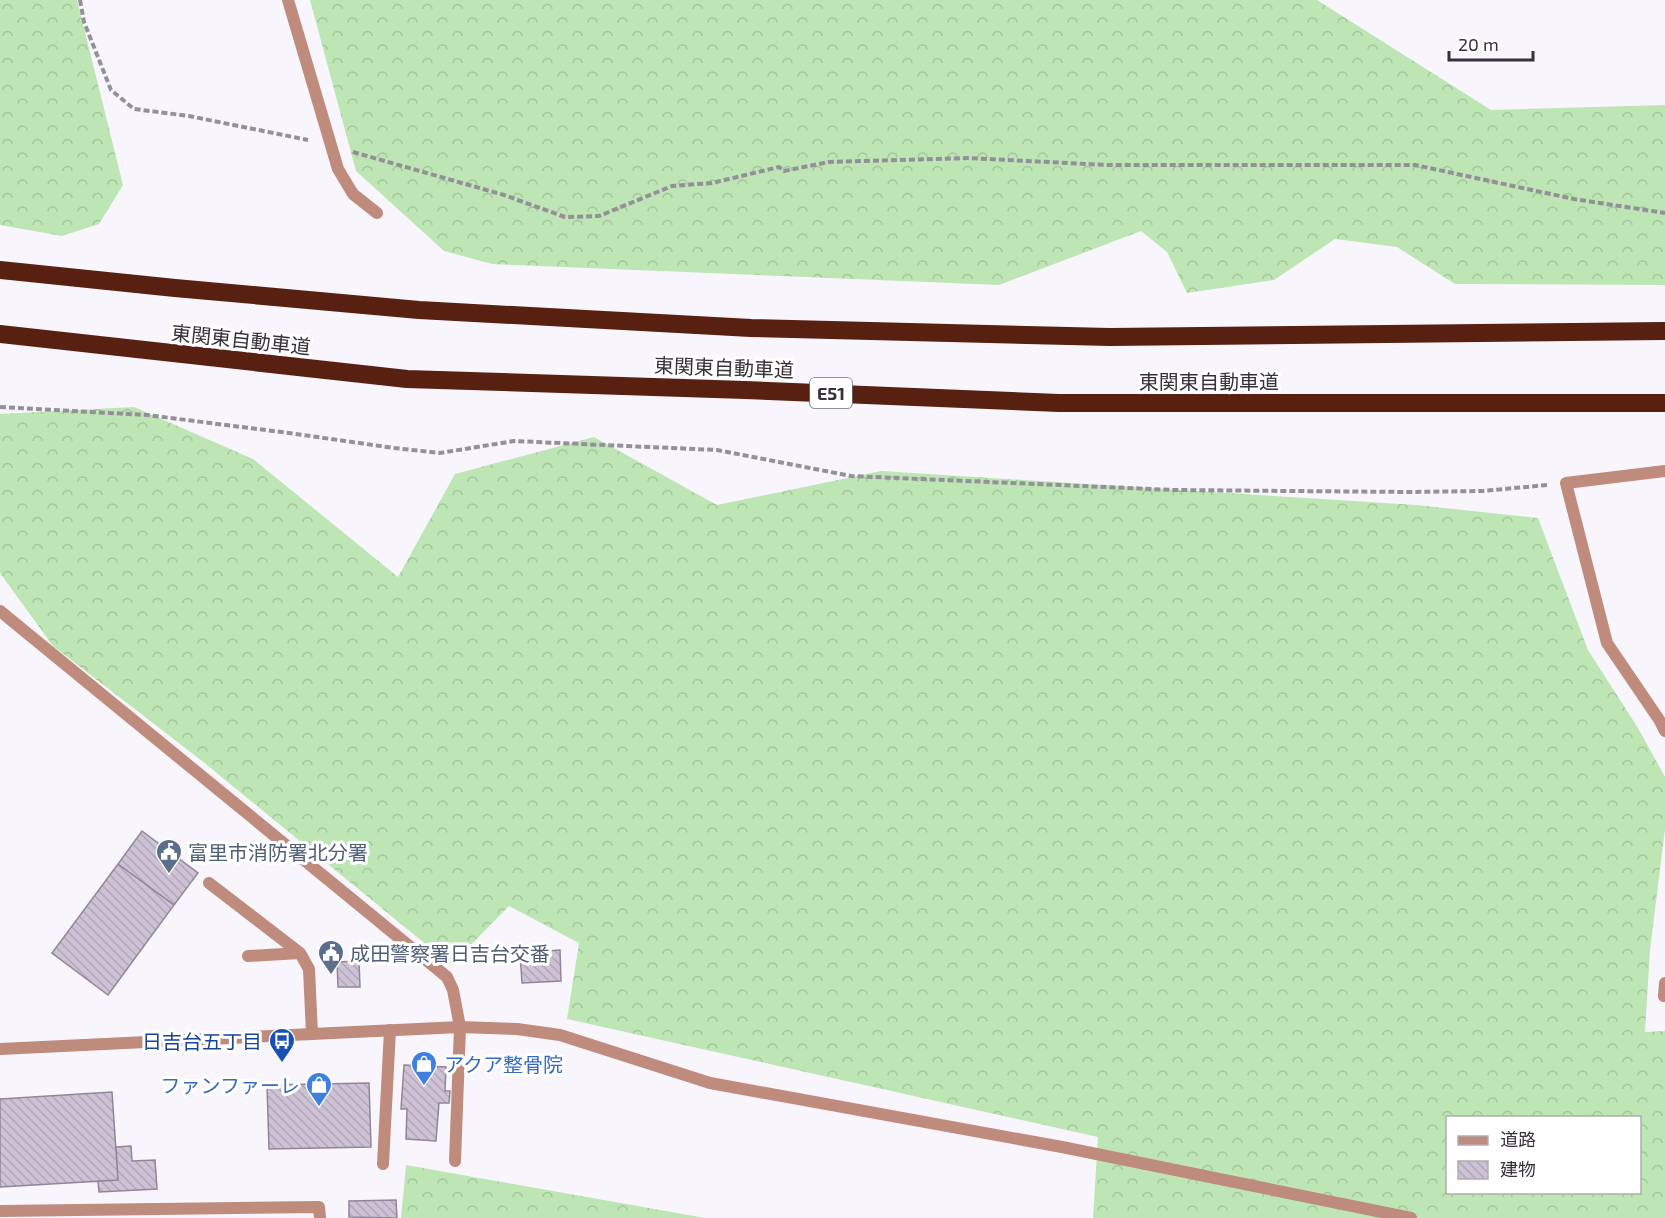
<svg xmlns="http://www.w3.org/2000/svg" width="1665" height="1218" viewBox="0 0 1665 1218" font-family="'Exo 2','Noto Sans JP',sans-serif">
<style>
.forest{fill:url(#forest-crowns);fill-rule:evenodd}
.building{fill:url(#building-back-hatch);stroke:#918698;stroke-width:1.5}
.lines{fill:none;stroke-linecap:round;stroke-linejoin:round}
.path{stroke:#949098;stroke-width:4;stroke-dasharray:6 3;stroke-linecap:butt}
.service{stroke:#be8b7d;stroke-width:12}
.minor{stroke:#be8b7d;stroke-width:12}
.tertiary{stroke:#be8b7d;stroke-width:12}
.motorway{stroke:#582011;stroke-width:18}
.labels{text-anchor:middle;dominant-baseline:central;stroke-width:6;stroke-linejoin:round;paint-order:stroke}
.shield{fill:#fff;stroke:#737075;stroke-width:1.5}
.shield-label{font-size:18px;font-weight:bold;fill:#37323a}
.street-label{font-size:20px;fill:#37323a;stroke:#fff}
.service-label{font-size:20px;fill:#4e5e75;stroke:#fff;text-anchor:start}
.transit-label{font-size:20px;fill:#164399;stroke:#fff;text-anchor:end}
.shop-label{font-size:20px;fill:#366cbe;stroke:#fff;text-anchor:start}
</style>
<defs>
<pattern id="forest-crowns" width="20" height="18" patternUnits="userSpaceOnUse" patternTransform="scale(1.5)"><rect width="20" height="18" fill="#bde6b4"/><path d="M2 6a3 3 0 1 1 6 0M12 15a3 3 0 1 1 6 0" fill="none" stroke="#a3c69c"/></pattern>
<pattern id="building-back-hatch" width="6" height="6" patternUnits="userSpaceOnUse" patternTransform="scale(1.5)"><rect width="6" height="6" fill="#cdc2d5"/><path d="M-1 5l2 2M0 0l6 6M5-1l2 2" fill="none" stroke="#b1a7b8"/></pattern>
</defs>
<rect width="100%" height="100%" fill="#f9f5fd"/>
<path class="forest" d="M0,0H77L123,185L99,224L62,236L0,225Z
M310,0H1317L1491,110L1665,105V285L1455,284L1397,247L1335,239L1274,280L1187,293L1167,252L1141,231L999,285L492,264L444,251L356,171Z
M134,407L253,459L398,577L455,474L594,437L717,505L881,471L1416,505L1538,518L1588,650L1638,728L1665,777V829L1650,950L1645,1032L1665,1031V1218H1093L1098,1137L567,1019L579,943L509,906L451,965L202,761L53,646L0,573V414ZM1448,1118H1640V1192H1448Z
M406,1165L705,1218H401Z"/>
<path class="building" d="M142,831L198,873L174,905L118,864Z
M118,864L174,905L108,995L52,953Z
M560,950L561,981L522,983L520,953Z
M359,961L360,987H338L337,962Z
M404,1065L446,1067L445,1091H450L449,1103H439L436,1141L406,1139L407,1109H401Z
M369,1083L371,1147L269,1149L267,1085Z
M112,1092L118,1180L0,1187V1099Z
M131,1146L132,1161L155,1160L157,1189L99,1192L98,1181L118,1180L116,1147Z
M396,1200L397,1218L349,1217V1201Z"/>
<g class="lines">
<path class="path" d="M80,0L84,22L111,90L134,109L189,116L308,140
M353,152L504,195L565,217L599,216L672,186L712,183L779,167L784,171L829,162L968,158L1107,165H1415L1574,199L1665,213
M0,407L147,415L289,433L394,448L440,453L514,441L717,450L851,476L1174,490L1410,492L1483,491L1547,485"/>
<path class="service" d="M288,0L338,169L353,194L377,213
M209,883L300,953L309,969L312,1034
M248,956L300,953
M455,1161L460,1027
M383,1164L390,1030"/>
<path class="minor" d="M1665,471L1566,483L1607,643L1660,721L1665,731
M0,611L447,977L453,990L460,1027
M1664,996L1665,983
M0,1211L319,1207L320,1218"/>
<path class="tertiary" d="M1664,996H1665
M0,1049L460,1027L517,1029L560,1035L710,1083L1062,1147L1411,1218"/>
<path class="motorway" d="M0,270L175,288L419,310L751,328L1110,337L1665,331
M0,334L407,379L745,390L1059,403H1665"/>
</g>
<defs>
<symbol id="civic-pin" viewBox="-11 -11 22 30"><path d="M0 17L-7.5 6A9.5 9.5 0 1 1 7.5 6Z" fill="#5c6f8a" stroke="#fff"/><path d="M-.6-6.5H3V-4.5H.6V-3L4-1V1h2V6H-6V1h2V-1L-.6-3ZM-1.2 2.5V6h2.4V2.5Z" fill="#fff"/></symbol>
<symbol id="bus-pin" viewBox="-11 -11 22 30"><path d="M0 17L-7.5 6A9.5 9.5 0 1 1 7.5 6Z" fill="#1a4fb4" stroke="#fff"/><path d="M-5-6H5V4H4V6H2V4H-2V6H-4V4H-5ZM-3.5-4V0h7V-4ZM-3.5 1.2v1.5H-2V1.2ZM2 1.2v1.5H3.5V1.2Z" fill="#fff"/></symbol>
<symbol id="shop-pin" viewBox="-11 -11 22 30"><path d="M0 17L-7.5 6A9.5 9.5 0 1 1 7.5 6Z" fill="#3f7fe0" stroke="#fff"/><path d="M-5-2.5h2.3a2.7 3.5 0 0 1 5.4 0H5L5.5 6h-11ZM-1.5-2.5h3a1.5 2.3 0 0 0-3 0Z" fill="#fff"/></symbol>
</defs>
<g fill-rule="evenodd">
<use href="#civic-pin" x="154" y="837" width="30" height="40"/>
<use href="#civic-pin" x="316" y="938" width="30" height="40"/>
<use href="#bus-pin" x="267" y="1026" width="30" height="40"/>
<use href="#shop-pin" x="409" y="1049" width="30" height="40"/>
<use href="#shop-pin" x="304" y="1070" width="30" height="40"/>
</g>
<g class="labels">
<rect class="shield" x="810" y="378" width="42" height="30" rx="4.5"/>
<g class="shield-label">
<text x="831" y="393">E51</text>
</g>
<g class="street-label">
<text transform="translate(241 339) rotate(6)">東関東自動車道</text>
<text transform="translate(724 367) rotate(2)">東関東自動車道</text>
<text x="1209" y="381">東関東自動車道</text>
</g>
<g class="service-label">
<text x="188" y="852">富里市消防署北分署</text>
<text x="350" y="953">成田警察署日吉台交番</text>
</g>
<g class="transit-label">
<text x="262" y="1041">日吉台五丁目</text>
</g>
<g class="shop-label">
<text x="444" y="1064">アクア整骨院</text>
<text x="300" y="1085" text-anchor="end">ファンファーレ</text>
</g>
</g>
<rect x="1446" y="1116" width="195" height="78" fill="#ffffff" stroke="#afadb0" stroke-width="1.5"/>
<rect x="1458" y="1136" width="30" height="9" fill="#be8b7d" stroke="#afadb0" stroke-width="1.5"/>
<text x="1500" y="1146" font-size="18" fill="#37323a">道路</text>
<rect x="1458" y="1161" width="30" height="18" fill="url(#building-back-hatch)" stroke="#afadb0" stroke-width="1.5"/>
<text x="1500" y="1176" font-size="18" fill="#37323a">建物</text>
<path d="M1449 51v9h84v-9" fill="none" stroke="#37323a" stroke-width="3"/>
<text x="1458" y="51" font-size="18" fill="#37323a" stroke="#ffffff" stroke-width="4.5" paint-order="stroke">20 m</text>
</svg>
